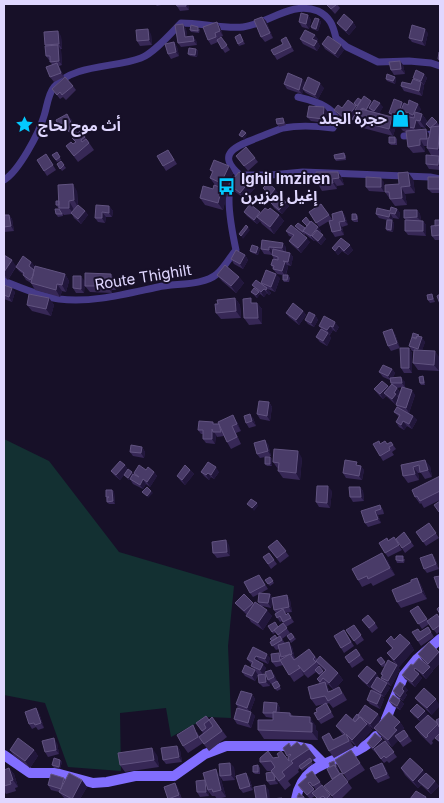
<svg xmlns="http://www.w3.org/2000/svg" width="444" height="803" viewBox="0 0 444 803" font-family="Inter,'Noto Sans Arabic',sans-serif">
<style>
.green{fill:#133032}
.lines{fill:none;stroke-linecap:round;stroke-linejoin:round}
.street{stroke:#463a88;stroke-width:7}
.secondary{stroke:#826eff;stroke-width:10}
.wall{fill:#372856;fill-rule:evenodd}
.shaded-wall{fill:#22173c}
.building{fill:#493b68;stroke:#615380}
.labels{text-anchor:middle;dominant-baseline:central;stroke-width:4;stroke-linejoin:round;paint-order:stroke}
.poi-label{font-size:15px;font-weight:bold;fill:#e0d7ff;stroke:#171028;text-anchor:start}
.street-label{font-size:15px;fill:#e0d7ff;stroke:#171028}
</style>
<rect width="100%" height="100%" fill="#171028"/>
<path class="green" d="M4,439L49,461L119,552L234,586L228,646L231,718L208,717L171,737L166,708L120,713L121,771L68,767L45,703L4,695Z"/>
<g class="lines">
<path class="street" d="M404,136L434,134L440,128
M240,175C215,154 236,146 257,138C265,135 274,131 283,128C299,125 317,126 333,128C346,109 311,100 298,97
M4,180C19,171 39,133 44,116C47,107 48,94 54,87C73,64 115,68 141,58C154,53 171,33 181,23C201,23 225,29 243,27C268,24 292,0 318,11C330,17 333,25 336,38L347,47L378,62L409,61L431,63L440,66
M4,281C22,288 39,296 59,299C92,303 125,294 158,287C175,283 203,286 217,274C224,268 230,257 236,250C233,236 225,196 232,184C234,181 237,178 240,175H271L303,172L430,177L440,179"/>
<path class="secondary" d="M384,724L404,675L417,659L440,639
M4,755L30,773H56L93,783L107,782L135,776H174L205,754L226,746H294L309,749L323,763
M296,799C304,753 351,766 376,736"/>
</g>
<path class="wall" d="M155,4H165L157,6Z
M176,4H188L189,10L180,11L177,6Z
M306,4H317V5Z
M326,4H337L340,8L335,14Z
M308,15L311,20L309,29L302,27L299,22Z
M262,17L266,21L273,38L265,42L261,37Z
M319,19L321,22L318,31L312,29L311,27Z
M217,22L220,27L223,36L218,38V39L221,37L230,50L225,53L218,42L211,45L208,40Z
M353,22L356,27L349,35L340,27L337,23Z
M183,24L186,29L187,36L196,40L197,45L181,47L178,43Z
M200,29L199,33L191,32L190,30Z
M428,33L425,46L412,42L409,38Z
M151,34L152,45L140,46L137,41Z
M240,34L245,44L239,46L238,44Z
M61,36L62,49H60L61,50L62,65L59,66L64,77L73,86L76,90L66,100L63,97L60,99L52,89L64,77L54,82L50,77L52,65L50,60H49L46,56V46L45,45Z
M286,37L294,51L277,60L274,55L283,44Z
M300,39H318L317,41L320,46L317,51L303,44Z
M174,42L177,47L179,56L171,59L168,54Z
M322,44L344,50L338,58L325,49Z
M196,49L198,51L197,57L190,56L188,54Z
M400,61L403,65L405,74L394,75L391,70Z
M424,74L427,78L424,85H423L424,86L422,96L404,91L401,86L411,84L414,80L413,78Z
M395,77L396,79L395,84L387,81L386,79Z
M302,79L305,83L324,88L318,99L306,93L303,90L302,94L287,89L284,84Z
M361,100L372,103L383,107L379,113L397,123L393,136L363,128L359,123L358,125L352,120L350,124L337,114L334,110L357,107L354,103Z
M402,102L404,104L421,109L419,113L422,114L427,121L426,124L437,122L440,127V156L431,155L427,148V146H424L425,152L413,153L408,147L406,132L403,131L398,125L399,120L392,117L389,113ZM426,124L431,130L430,135L420,129L421,127L425,128Z
M328,112L326,123L311,121L307,117Z
M71,119L78,134L85,137L94,150L78,162L66,146L73,144L75,142L77,134L72,136L68,130L63,132L60,128Z
M284,120L286,125L279,127L277,124Z
M395,137L397,139V145H391L389,143Z
M57,152L61,160L57,162L52,155Z
M46,154L56,170L47,176L37,160Z
M171,154L177,164L166,171L163,166Z
M346,155V160L336,161L335,159Z
M236,156L255,158L258,162L248,171Z
M439,156L440,158V170L429,169L426,164Z
M61,161L66,168L62,171L57,164Z
M229,166L233,173L226,190L223,189L227,194L223,210L205,205L200,198L213,189L215,185L210,178L212,173L210,170Z
M338,172L342,178L344,185L337,186V189L322,191L318,184Z
M440,177V193H432L428,189Z
M413,179L415,193L405,194L407,205L395,206L385,192L399,184Z
M384,182V192L369,191L366,187Z
M229,184L255,188L245,199L234,191Z
M263,188L278,193L273,199L266,193Z
M77,191L78,205L85,211L88,215L81,224L74,218L72,214L64,215L63,214V216L58,217L56,214L59,209L56,205L59,201Z
M286,202L289,206L282,214L274,208L271,203Z
M321,204L332,219L330,221L333,220L342,211L345,216L348,225L342,227L344,235L335,237L332,232L329,221L319,227L309,212Z
M109,206L113,211L112,217H106L105,223L98,222L95,218Z
M397,209L400,213L399,219L393,218L392,221L394,223L393,232L387,231L386,229L387,220L379,218L376,214L390,211Z
M268,210L279,215L284,221L274,234L262,224L260,221L257,224L247,216L244,212H260L261,213Z
M417,210L420,214L421,221H423L426,225V236L408,235L405,231L406,220L404,218Z
M356,214L358,216V222H354L352,220Z
M4,215H9L12,219L14,231L4,232Z
M440,220V240H435L432,236L435,226Z
M302,221L310,222L318,227L321,231L320,233L326,239L321,245L315,240L314,241L305,234V235L297,229L295,226L305,228L307,226Z
M286,231L310,242L301,253L292,245L289,241L292,237L289,236Z
M341,238L353,250L348,255L342,251L338,255L332,248Z
M262,240L286,247V252L290,253L293,257L291,266L287,265L288,267L286,275H288L290,278L289,282H284L283,280V275L277,274L273,269L271,265L274,259L272,255L264,254L261,249Z
M258,247L260,249L258,255L252,253L250,251Z
M4,255L16,266L31,262L35,267L33,269L34,270L65,274L69,281L66,292L62,291L60,297L35,290L31,283L26,280L23,275V274L19,271L16,267L8,280L4,277Z
M245,255L248,260L243,269L234,264L231,259Z
M217,275L239,277L244,283L236,293L222,281Z
M280,278L275,292L268,289L271,293L269,295L267,293L264,297L259,293L260,294L257,298L251,292L255,289L252,285L262,284Z
M116,280V290H112V293L90,292L85,286Z
M85,281L84,293H76L73,288Z
M4,285L15,292L12,302L4,299Z
M433,297L435,302L430,303L428,300Z
M49,298L54,305L51,316L32,311L27,305Z
M235,298L240,305L241,318L221,319L216,313L218,304Z
M257,303L262,309V324L249,325L244,318Z
M303,311L306,315L299,325L289,317L286,313Z
M315,315L318,320L314,327L308,324L305,320Z
M319,326L339,327L336,332L333,330L330,335L325,332L328,333L331,338L327,346L320,342L316,337L322,330Z
M395,334L400,348L391,351L388,346Z
M420,337L425,342L422,350L440,358L439,371L418,370L413,363L414,351H412L409,346Z
M409,348L412,353V373H404L401,368Z
M392,369L395,373L393,377L405,382V387H404L415,395L409,413L417,420L412,429L407,426L404,430L399,427L396,422L399,417L394,412L397,407L396,405L397,402L395,404L386,396L383,399L378,394L374,389L388,386L389,387L391,384L390,380L383,377L379,372ZM402,387L400,392L397,388Z
M423,376L424,379L425,385H421L420,383Z
M269,402L272,407L270,421L260,419L257,414Z
M253,418L256,426L249,428L246,423Z
M237,422L241,431L236,433L241,444L231,449L227,442L224,436L217,437L216,435L215,444L206,443L203,439V434H201L198,430L214,424Z
M391,442L396,449L392,452L394,455L383,461L380,456L388,444Z
M268,444L271,456L267,457H270L272,459V466H267L265,464V457L260,458L257,454Z
M142,447L145,452L144,458L133,456L130,452Z
M302,458L300,480L283,478L278,471V469L273,462Z
M125,465L128,470L136,476L134,473L146,470L154,472L157,476L150,487L146,484L143,489L133,484L130,479L129,480L124,475L120,480L114,475L111,471Z
M359,465L364,470L362,480L346,478L343,473Z
M401,465L430,466L432,477L425,479L421,473H418L419,480L408,483L403,476Z
M190,470L194,474L185,485L180,480L177,476Z
M201,472H219L214,479L211,477L209,480L204,476Z
M440,476V500L424,508L421,503L420,504L415,497Z
M360,487L363,491L364,501L353,502L350,497Z
M112,490L114,492L115,504H109L107,502L106,497Z
M332,491L330,508L319,507L316,502Z
M380,505L383,510L384,514L378,515L381,523L368,527L365,523Z
M429,523L439,538L426,546L416,532Z
M404,532L414,546L405,553L396,539Z
M394,537L402,550L388,557L385,553L388,540Z
M277,540L289,556L280,563L268,547Z
M229,545L230,556L217,558L213,553Z
M269,553L277,564L271,569L263,557Z
M432,554L435,558L439,569L427,573L424,569Z
M405,559L404,563H397L396,560Z
M387,560L395,575L373,586L371,583L362,587L358,580Z
M270,577L274,583L270,586L265,580Z
M417,578L421,585L427,599L401,608L397,602L411,582Z
M262,579L268,589L261,593L270,594L272,598L287,595L290,600L292,612L285,613L286,615L288,613L294,622L286,627L282,621L280,622L275,614L276,613L274,610L272,602L271,608L262,606L272,616L263,630L251,622L247,615L235,603L244,594L254,604L261,606L258,602L259,594L253,597L250,593Z
M418,606L428,621L440,619V631L437,634L429,624L422,629L410,611Z
M362,620L375,623L378,628L372,633Z
M283,623L290,633L282,639L285,643L292,647L295,659H294L295,660L309,649L317,659L338,673L343,680L334,690L343,693L347,700L333,708L329,703L327,704L334,717L321,724L318,720L317,712L324,704L316,706L311,699L320,684L317,679L320,676L316,672L308,678L302,672L304,675L294,682L283,665L276,667L272,662L280,655L279,649L276,650L270,642L279,637L276,632L273,634L268,626L278,627ZM318,665H319L325,671L324,672ZM328,684L334,690L330,691L327,686Z
M354,625L364,640L357,645L346,630Z
M428,627L434,637L421,646L412,632H420Z
M344,630L354,646L344,653L341,648Z
M291,633L296,639L291,643L287,636Z
M394,640L410,643L414,650L399,667L392,660L387,653L392,649L386,641Z
M253,647L270,658L268,664L259,660L258,661L266,668L263,674H274L277,681L281,689L277,691L272,684H271L269,681L270,686L263,687L259,683L258,675L255,681L245,676L242,672L254,669L251,666L252,665L247,659Z
M356,649L364,660L352,668L345,657Z
M439,652L440,653V663L433,670L430,667L433,671L426,679L419,672L418,673L422,678L415,687L405,679L402,675L423,661L418,654Z
M381,657L386,664L397,665L400,670L391,686L387,684L390,688L384,697L382,696L384,699L380,709L370,704L367,700L374,692L371,687L370,688L362,681L358,676L376,673L379,678H378L383,681L381,678L382,676L381,674L385,666L382,667L377,660Z
M424,688L432,715L420,704L415,698Z
M408,690L405,693L407,695L403,701L396,696L393,691Z
M252,694L255,699L250,712L255,716L251,728L237,724L234,719L239,709L236,704Z
M400,700L404,704L400,710L393,706L389,701Z
M277,703L280,708L279,712L290,713L293,716L316,726V730L318,732V740L264,739L258,730L273,720V718L266,717L263,713Z
M36,708L39,713L44,728L38,730L36,727L32,729L29,724Z
M410,711L428,715L438,724L440,728V743L435,738L432,741L433,743L431,745L420,734L415,727L421,722L414,716Z
M357,714L381,719L373,729L368,724L372,730L357,747L350,741L354,747L334,758L329,751L334,740L343,735L336,726L355,722L353,719Z
M206,716L213,726L212,717L227,737L209,751L202,742L203,743L188,753L183,746L197,732L199,736L203,733L196,723Z
M400,722L404,728L402,731L404,730L412,741L403,747L398,740L392,747L379,735L374,728Z
M382,739L384,742L385,741L397,757L389,763L387,761L384,763L376,753L370,747L367,743Z
M57,743L59,754L48,757L45,752Z
M177,746L180,750L182,762L166,764L163,760Z
M301,746L309,749L316,758L311,761L313,764L302,771L300,768L298,770L299,772L288,781L291,785L285,790L277,780L278,784L270,785L267,781L272,772L271,771H267L260,762L273,758L289,761V758L287,756L291,747Z
M10,750H34L38,756L30,768L14,756Z
M351,750L365,770L348,781L335,760Z
M157,755L159,767L125,772L120,765Z
M60,760L62,762L60,769L54,768L52,765Z
M336,763L340,774L341,773L352,788L341,799H334L324,786L333,779Z
M382,763L385,767L390,778L378,783L375,779Z
M258,765L260,768V774H255L253,772Z
M234,767L235,780L223,781L220,776L226,797L217,799L215,796H212L208,791L209,796L200,797L197,792L220,776Z
M9,768L14,774L18,787L15,788L16,791L6,794L4,791V770Z
M401,768L425,773L439,786L431,794L421,785L418,788L405,775Z
M312,771L322,785L333,799H317L315,796L310,799L301,789L298,785L307,777ZM313,786L316,790L315,791L312,787Z
M249,777L253,790L243,793L240,789Z
M64,778L65,780L87,787L80,799H65L59,792L51,790L48,785Z
M175,783L178,788L182,799H168L164,787Z"/>
<path class="shaded-wall" d="M186,4H188L189,10L186,6Z
M308,15L311,20L309,29L306,24Z
M262,17L266,21L273,38L270,33Z
M319,19L321,22L318,31L316,29Z
M217,22L220,27L223,36L220,31Z
M353,22L356,27L349,35L346,31Z
M183,24L186,29L188,41L185,37Z
M148,29L151,34L152,45L149,40Z
M425,29L428,33L425,46L422,41Z
M58,31L61,36L62,49L59,44Z
M315,35L318,39L316,43L312,39Z
M193,36L196,40L197,45L194,41Z
M317,41L320,46L317,51L314,46Z
M174,42L177,47L179,56L176,52Z
M58,45L61,50L62,65L59,61Z
M341,45L344,50L338,58L335,54Z
M196,49L198,51L197,57L195,55Z
M400,61L403,65L405,74L401,69Z
M57,63L60,68L64,77L61,73Z
M424,74L427,78L424,85L421,81Z
M395,77L396,79L395,84L393,81Z
M302,79L306,83L302,94L299,90Z
M421,82L424,86L422,96L419,91Z
M320,83L324,88L318,99L315,95Z
M371,101L375,106L369,108L371,111L366,110Z
M402,102L406,107L401,110L403,113L401,120L398,116Z
M380,103L383,107L378,116L374,111Z
M418,104L421,109L416,120L413,115Z
M356,106L359,111L355,110L357,113L350,124L346,119Z
M324,107L328,112L326,123L323,119Z
M67,114L71,119L78,134L74,129Z
M422,114L427,121L425,128L420,121Z
M392,117L397,123L393,136L389,129Z
M416,120L421,127L419,135L414,128Z
M440,126V153L438,149Z
M426,129L430,135L432,145L427,139Z
M246,133L247,135L244,140L242,137Z
M420,139L424,146L425,152L420,145Z
M439,156L440,158V168L438,165Z
M229,166L233,173L226,190L221,183Z
M338,172L342,178L344,185L339,178Z
M408,172L413,179L415,193L410,186Z
M381,178L384,182V192L381,187Z
M332,179L337,186V189L333,183Z
M250,181L255,188L245,199L240,193Z
M73,184L77,191L78,207L74,200Z
M401,187L405,194L407,205L402,198Z
M222,188L227,194L223,210L218,203Z
M275,189L278,193L273,199L270,195Z
M69,201L73,208L74,214L69,208Z
M286,202L289,206L282,214L279,210Z
M109,206L113,211L112,217L109,213Z
M397,209L400,213L399,219L395,214Z
M417,210L420,214L421,221L417,217Z
M85,211L88,215L81,224L78,219Z
M342,211L345,216L348,225L345,221Z
M102,212L106,217L105,223L102,218Z
M260,212L263,216L257,217L260,221L257,224L254,220Z
M390,213L393,218L392,221L394,223L393,232L391,230L392,221L389,217Z
M9,215L12,219L14,231L11,226Z
M279,215L284,221L274,234L270,227Z
M423,221L426,225V236L423,231Z
M339,222L342,227L344,235L341,230Z
M248,227L250,230L243,239L241,236Z
M318,227L321,231L315,239L312,236L315,240L314,241L311,236Z
M323,235L326,239L321,245L318,241Z
M307,238L310,242L301,253L298,248Z
M283,243L286,247L285,253L282,248Z
M350,245L353,250L348,255L344,251Z
M339,246L342,251L338,255L335,251Z
M258,247L260,249L258,255L256,253Z
M269,247L273,251L272,255L269,250Z
M290,253L293,257L291,266L288,262Z
M245,255L248,260L243,269L240,264Z
M12,260L16,266L8,280L4,274V272Z
M31,262L35,267L32,270L29,266Z
M285,262L288,267L285,276L282,271Z
M65,274L69,281L66,292L62,285Z
M111,274L116,280V290L111,283Z
M276,274L280,278L275,292L271,287Z
M81,276L85,281L84,293L81,289Z
M239,277L244,283L236,293L231,286Z
M107,283L112,290V293L107,286Z
M57,284L62,291L60,297L56,290Z
M12,288L15,292L12,302L9,297Z
M267,288L271,293L269,295L266,290Z
M264,289L267,293L264,297L261,292Z
M259,292L260,294L257,298L256,295Z
M49,298L54,305L51,316L46,309Z
M235,298L240,305L241,318L236,311Z
M257,303L262,309V324L258,318Z
M303,311L306,315L299,325L296,320Z
M315,315L318,320L314,327L311,323Z
M335,322L339,327L336,332L333,327Z
M330,326L333,330L330,335L327,330Z
M392,329L395,334L400,348L397,343Z
M328,333L331,338L327,346L323,341Z
M422,337L425,342L421,354L418,349Z
M409,348L412,353V373L409,368Z
M435,351L440,358L439,371L434,365Z
M392,369L395,373L391,381L388,376Z
M401,377L405,382V387L402,383Z
M388,386L391,390L384,393L386,396L383,399L380,394Z
M397,388L400,393L397,396L399,399L395,404L392,399L394,393Z
M412,390L415,395L409,413L406,408Z
M269,402L272,407L270,421L267,416Z
M250,414L253,418L256,426L252,421Z
M233,415L237,422L241,431L237,424Z
M413,416L417,420L412,429L409,424Z
M403,421L407,426L404,430L401,425Z
M212,429L216,435L215,444L212,439Z
M265,440L268,444L271,456L268,451Z
M142,447L145,452L144,458L141,453Z
M298,451L302,458L300,480L296,473Z
M270,457L272,459V466L270,464Z
M425,460L430,466L432,477L428,470Z
M125,465L128,470L120,480L116,475Z
M361,466L364,470L362,480L359,476Z
M216,467L219,472L214,479L211,475Z
M413,467L418,473L419,480L415,474Z
M190,470L194,474L185,485L182,480Z
M132,472L133,475L129,480L128,478Z
M154,472L157,476L150,487L147,482Z
M208,473L211,477L209,480L206,475Z
M143,479L146,484L143,489L140,485Z
M328,486L332,491L330,508L327,503Z
M360,487L363,491L364,501L361,497Z
M112,490L114,492L115,504L113,501Z
M151,491L153,493L148,498L147,496Z
M257,503L258,506L254,511L252,508Z
M375,511L378,515L381,523L378,519Z
M226,540L229,545L230,556L227,552Z
M382,553L387,560L395,575L390,568Z
M432,554L435,558L439,569L436,564Z
M417,578L421,585L427,599L422,592Z
M270,594L273,599L271,608L268,603Z
M287,595L290,600L292,612L289,607Z
M267,610L272,616L263,630L258,623Z
M289,642L292,647L295,659L292,654Z
M410,643L414,650L399,667L394,660Z
M439,652L440,653V663L433,670L428,664Z
M267,654L270,658L268,664L265,659Z
M256,656L259,660L258,664L254,659Z
M263,664L266,668L263,675L260,670Z
M397,665L400,670L391,686L388,681Z
M430,667L433,671L426,679L423,674Z
M415,668L419,672L417,675L414,670Z
M255,670L258,675L255,681L252,676Z
M271,670L274,674L277,682L274,677Z
M338,673L343,680L334,690L329,683Z
M376,673L379,678L370,688L367,684Z
M265,674L269,681L270,686L266,682Z
M419,674L422,678L415,687L412,682Z
M325,682L329,689L332,699L328,692Z
M387,683L390,688L384,697L381,693Z
M404,685L408,690L405,693L407,695L403,701L400,697L402,689Z
M252,694L255,699L250,712L247,708Z
M381,695L384,699L380,709L377,704Z
M436,699L440,706L432,715L427,708Z
M400,700L404,704L400,710L397,706Z
M277,703L280,708L279,718L276,713Z
M36,708L39,713L44,728L41,723Z
M425,711L428,715L421,723L418,718Z
M251,712L255,716L251,728L248,723Z
M378,714L381,719L373,729L370,724Z
M310,717L316,726V730L318,732V740L312,732L310,723Z
M400,722L404,728L400,734L402,737L392,747L388,740L394,728Z
M367,724L372,730L357,747L352,740Z
M54,738L57,743L59,754L56,750Z
M382,739L385,744L376,753L373,748Z
M177,746L180,750L182,762L179,757Z
M152,748L157,755L159,767L154,760Z
M34,750L38,756L30,768L25,761Z
M60,760L62,762L60,769L59,767Z
M230,763L234,767L235,780L231,775Z
M382,763L385,767L390,778L387,774Z
M9,768L14,774L18,787L13,780Z
M216,769L220,776L226,797L221,790Z
M423,770L428,777L418,781L421,785L418,788L413,781Z
M246,773L249,777L253,790L250,786Z
M274,775L277,780L278,784L275,780Z
M82,780L87,787L80,799H72Z
M205,780L208,791L209,796L206,792Z
M435,781L439,786L431,794L428,789Z
M175,783L178,788L181,799L179,795Z
M265,785L269,790L270,799H267Z"/>
<path class="building" d="M176,4H186V6H177Z
M326,4H337L331,9Z
M301,13L308,15L306,24L299,22Z
M344,14L353,22L346,31L337,23Z
M262,17L270,33L261,37L254,20Z
M315,18L319,19L316,29L311,27Z
M217,22L220,31L215,33L216,37L208,40L203,27Z
M183,24L185,37L193,36L194,41L178,43L175,25Z
M191,25L198,27V31L190,30Z
M412,25L425,29L422,41L409,38Z
M148,29L149,40L137,41L136,30Z
M305,30L315,35L312,39L317,41L314,46L300,39Z
M58,31L59,44L45,45L44,32Z
M240,34L243,41L238,44L235,37Z
M328,36L341,45L335,54L322,44Z
M221,37L227,45L222,49L217,40Z
M286,37L291,47L274,55L271,50L283,44L281,40Z
M174,42L176,52L168,54L165,44Z
M58,45L59,61L50,62V56H46L45,46Z
M189,48L196,49L195,55L188,54Z
M439,52H440V60L438,59Z
M400,61L401,69L391,70L389,62Z
M57,63L61,73L50,77L46,67Z
M416,70L424,74L421,81L413,78Z
M288,73L302,79L299,90L284,84Z
M387,74L395,77L393,81L386,79Z
M65,77L73,86L62,95L60,92L57,95L52,89Z
M308,77L320,83L315,95L303,89Z
M413,79L421,82L419,91L401,86L402,82L411,84Z
M364,96L371,101L366,110L363,108L362,109H361L360,113L355,110Z
M358,98L361,100L357,106L354,103Z
M394,99L402,102L398,116L389,113Z
M348,100L356,106L346,119L334,110L338,105L342,108Z
M374,100L380,103L374,111L369,108Z
M409,100L418,104L413,115L401,110L404,103L408,105Z
M309,106L324,107L323,119L307,117Z
M361,109L392,117L389,129L358,121Z
M401,112L406,113L405,116L414,118L415,112L422,114L420,121L416,120L414,128L398,125Z
M356,113L359,115L357,122L352,119Z
M67,114L74,129L69,132L66,125L60,128L56,120Z
M432,117L437,122L430,128L426,124Z
M283,118L284,123L277,124L276,119Z
M440,126L438,149L427,148L428,138H429L431,127Z
M426,129L427,139H420V145L408,147L406,131Z
M242,130L246,133L242,137L239,135Z
M80,131L85,137L81,140L82,142L86,139L89,143L74,156L66,146L71,142L73,144L76,142L72,138Z
M389,137H395V143H389Z
M246,147L255,158L244,166L236,156Z
M168,150L174,160L163,166L157,156Z
M57,152L60,157L56,160L52,155Z
M344,153L345,158L335,159L334,155Z
M46,154L53,165L44,171L37,160Z
M426,155L439,156L438,165L426,164Z
M214,160L229,166L221,183L210,178L213,171L210,170Z
M61,161L64,165L60,169L57,164Z
M239,172L250,181L240,193L229,184Z
M316,172H338L339,178L332,179L333,183L318,184Z
M408,172L410,186L401,187L402,198L390,199L389,192H385V185L399,184L398,173Z
M366,177L381,178V187H366Z
M428,177H440V189H428Z
M268,183L275,189L270,195L263,188Z
M73,184L74,200L69,201V208H59L58,185Z
M214,185L222,188L218,203L200,198L203,186L213,189Z
M277,195L286,202L279,210L271,203Z
M56,201H59V205H56Z
M250,204L260,212L254,220L244,212Z
M321,204L329,215L316,223L309,212Z
M78,205L85,211L78,219L71,213Z
M96,205L109,206V213L102,212V218H95Z
M391,207L397,209L395,214L390,213L389,217L376,214L377,208L390,211Z
M265,208L268,210L270,208L279,215L270,227L257,217Z
M55,209H59L62,214H56Z
M404,210H417V217L404,218Z
M342,211L345,221L339,222L341,230L332,232L329,221L333,220L332,214Z
M352,214H356L357,219L352,220Z
M4,215H9L11,226L4,227Z
M306,217L310,222L307,226L302,221Z
M387,220H392L391,230L386,229Z
M405,220L423,221V231H405Z
M435,220H440V225L435,226Z
M311,221L318,227L311,236L303,231Z
M298,223L305,228L303,231H304L303,232L295,226Z
M246,225L248,227L241,236L239,234Z
M291,225L307,238L298,248L289,241L294,235L286,231Z
M440,225V235L432,236L431,226Z
M317,230L323,235L318,241L312,236Z
M341,238L350,245L344,251L339,246L335,251L332,248Z
M262,240L283,243L282,248L269,247V250L261,249Z
M252,245L258,247L256,253L250,251Z
M273,249L290,253L288,262L283,261L285,262L282,271L273,269L274,266L271,265L273,259L278,260V257L272,255Z
M236,250L245,255L240,264L231,259Z
M4,255L12,260L4,272Z
M23,256L31,262L29,266L34,270L33,276L30,280L23,275L24,273L16,267Z
M225,265L239,277L231,286L217,275Z
M35,266L65,274L62,285L57,284L56,290L31,283Z
M266,270L276,274L271,287L261,283Z
M85,273L111,274V283H107V286H85Z
M283,275H288L287,280H283Z
M73,276H81V289L73,288Z
M256,280L267,288L266,290L264,289L261,292L252,285Z
M4,285L12,288L9,297L4,295Z
M254,288L259,292L256,295L251,292Z
M29,294L49,298L46,309L27,305Z
M432,294L433,299L428,300L427,295Z
M440,294V304L437,296Z
M235,298L236,311L216,313L215,304H218L217,300Z
M251,298V303H257L258,318H244L243,299Z
M293,303L303,311L296,320L286,313Z
M309,312L315,315L311,323L305,320Z
M324,316L335,322L333,327L330,326L327,330L319,326Z
M321,329L328,333L323,341L316,337Z
M392,329L397,343L388,346L383,332Z
M413,333L419,335L418,336H417L416,338L412,337Z
M417,336L422,337L418,349L409,346L412,337L416,339Z
M400,348H409V368H401Z
M414,350L435,351L434,365L413,363Z
M383,365L392,369L388,376L379,372Z
M423,376L424,383H420L419,377Z
M401,377L402,383H391L390,378Z
M382,381L388,386L380,394L374,389Z
M392,384L397,388L394,393L396,394L392,399L384,393Z
M402,387L412,390L406,408L396,405Z
M259,401L269,402L267,416L257,414Z
M397,407L413,416L409,424L403,421L401,425L396,422L400,415L394,412Z
M250,414L252,421L246,423L244,416Z
M233,415L237,424L232,426L237,437L227,442L218,422Z
M199,421L213,422V424H219L221,432H213L212,429V439H203V430H198Z
M265,440L268,451L257,454L254,443Z
M379,441L380,444L385,441L387,444L391,442L393,445L389,447L390,450L380,456L373,444Z
M131,445L142,447L141,453L130,452Z
M274,449L298,451L296,473L278,471L279,463L273,462Z
M265,457H270V464H265Z
M345,460L357,462L356,465L361,466L359,476L343,473Z
M425,460L428,470L420,472L419,465L413,467L415,474L403,476L401,465Z
M120,461L125,465L116,475L111,471Z
M208,462L216,467L211,475L208,473L206,475L201,472Z
M139,465L146,470L148,467L154,472L147,482L143,479L140,485L130,479L133,474L139,477L134,473Z
M185,465L190,470L182,480L177,476Z
M128,469L132,472L128,478L124,475Z
M440,476V491L420,501L417,496L415,497L412,490Z
M317,486H328L327,503L316,502Z
M147,487L151,491L147,496L142,492Z
M349,487H360L361,497H350Z
M106,490H112L113,501L107,502V498L109,497H106Z
M251,499L257,503L252,508L247,504Z
M440,501V511L439,512L434,505Z
M380,505L381,509L375,511L378,519L365,523L361,511Z
M429,523L436,533L423,542L416,532Z
M404,532L411,542L402,548L396,539Z
M394,537L399,545L385,553L379,543L387,538L388,541Z
M226,540L227,552L213,553L212,542Z
M277,540L286,551L277,558L268,547Z
M269,553L274,560L268,564L263,557Z
M382,553L390,568L368,579L367,576L358,580L352,569Z
M432,554L436,564L424,569L420,558Z
M396,556H403V561L396,560Z
M259,575L265,585L250,593L244,582Z
M440,576V588H438L434,577Z
M270,577L273,581L268,584L265,580Z
M417,578L422,592L397,602L392,590L411,582V580Z
M259,593L270,594L268,603L258,602Z
M244,594L253,603L244,611L235,603Z
M287,595L289,607L274,610L272,598Z
M255,602L267,610L258,623L246,616Z
M418,606L427,619L418,624L410,611Z
M440,606V614L437,609Z
M283,609L286,615L288,613L291,618L283,622L280,616L277,618L275,614Z
M437,614L440,619V625L433,630L427,621Z
M368,615L375,623L369,628L362,620Z
M275,622L278,627L272,632L268,626Z
M283,623L287,628L278,635L274,630Z
M354,625L361,635L354,641L346,630Z
M428,627L431,632L418,641L412,632L418,629L420,632Z
M344,630L351,642L341,648L334,636Z
M291,633L294,637L290,640L287,636Z
M400,634L410,643L394,660L387,653L393,648L386,641L391,636L394,640Z
M275,635L277,638L272,641L270,639Z
M280,636L282,640L272,646L270,642Z
M289,642L292,654L291,655L290,654L288,655L281,657L278,645Z
M429,642L439,652L428,664L418,654Z
M253,647L267,654L265,659L256,656L254,659L263,664L260,670L251,666L253,662L247,659Z
M309,649L315,657L313,659L316,662L304,672L298,665L300,668L289,675L280,660L290,654L294,660Z
M356,649L360,655L349,663L345,657Z
M279,653L280,661L272,662L271,654Z
M320,656L338,673L329,683L323,678L320,682L317,679L326,670L316,661Z
M381,657L385,662L381,665L377,660Z
M419,658L430,667L423,674L415,668L414,670L419,674L412,682L402,675L411,664L413,665Z
M388,660L397,665L388,681L381,678L383,675L381,674Z
M245,665L255,670L252,676L242,672Z
M319,666L323,671L319,674L315,670Z
M367,666L376,673L367,684L358,676Z
M271,670L274,677L268,680L265,672Z
M265,674L266,682L259,683L258,675Z
M377,677L387,683L381,693L371,687Z
M277,681L280,686L275,689L272,684Z
M325,682L328,692L331,691L339,687L342,693L328,701L325,696L311,699L308,687Z
M400,682L404,685L402,689L404,691L400,697L393,691Z
M424,688L436,699L427,708L415,698Z
M371,690L381,695L377,704L367,700Z
M241,691L252,694L247,708L236,704Z
M393,695L400,700L397,706L389,701Z
M264,702L277,703L276,712H273V713H263Z
M326,703L331,712L318,720L314,713L317,712L316,709Z
M417,704L425,711L418,718L410,711Z
M365,705L378,714L370,724L358,715Z
M36,708L41,723L35,725L34,723L29,724L25,712Z
M237,708L251,712L248,723L234,719Z
M273,712L290,713V716L310,717V723H312V732L258,730V720H273Z
M389,712L400,722L394,728L397,730L388,740L374,728Z
M346,714L355,722L360,717L367,724L352,740L346,734L349,741L329,751L322,737L329,733L333,740L345,734L336,726Z
M357,714L359,717L355,722L353,719Z
M428,715L438,724L427,735L428,736L426,738L415,727Z
M206,716L209,720L204,724L206,728L202,731L196,723Z
M212,717L222,731L204,744L199,737L213,726L209,720Z
M440,718V726L439,727L436,720Z
M193,725L198,737L183,746L177,735Z
M404,730L408,736L400,742L395,736Z
M375,733L382,739L373,748L367,743Z
M440,733V739L439,741L435,738Z
M18,738L34,750L25,761L10,750Z
M54,738L56,750L45,752L42,741Z
M385,741L394,752L386,758L384,756L381,759L374,749Z
M297,742L301,746L304,743L309,749L291,761L293,763L282,772L285,776L279,781L271,771L275,767L271,761L260,762V758L268,751L273,758L279,757L277,754L281,751L289,761L288,757L291,755L290,754L287,756L283,748L289,743L291,747Z
M177,746L179,757L163,760L161,748Z
M152,748L154,760L120,765L118,753Z
M351,750L360,763L343,774L335,760Z
M54,758L60,760L59,767L52,765Z
M310,758L312,761L301,769L299,766Z
M410,758L423,770L413,781L401,768Z
M334,761L336,767L334,765L330,767L329,763Z
M230,763L231,775L220,776L219,764Z
M382,763L387,774L375,779L370,768Z
M258,765V772H253V766Z
M334,765L340,774L332,779L327,769Z
M9,768L13,780L10,781L11,784L4,786V770Z
M216,769L221,790L213,792L212,789L208,790L203,773Z
M312,771L320,782L313,786L310,782L308,783L314,789L307,795L298,785L307,777L306,775Z
M272,772L274,775L275,780L267,781L266,773Z
M69,773L82,780L72,799L59,792Z
M246,773L250,786L240,789L236,776Z
M341,773L348,782L332,796L324,786Z
M426,773L435,781L428,789L418,781Z
M51,774L64,778L61,789L48,785Z
M205,780L206,792H197L196,781Z
M175,783L179,795L168,799L164,787Z
M265,785L267,799H256L254,787Z
M322,785L330,795L326,799L323,796L318,799L312,793Z
M416,791L426,797L425,799H410Z
M299,793L304,797L299,798L297,797Z
M304,797V799H292Z
M282,798L283,799H271Z"/>
<defs>
<symbol id="shop-bare" viewBox="-9 -9 18 18"><path d="M-5-2.5h2.3a2.7 3.5 0 0 1 5.4 0H5L5.5 6h-11ZM-1.5-2.5h3a1.5 2.3 0 0 0-3 0Z" fill="#03c9ff" stroke="#171028" stroke-width="2.5" paint-order="stroke"/></symbol>
<symbol id="sight-bare" viewBox="-9 -9 18 18"><path d="M0-6L1.8-2.2L6-1.7L2.9 1.2L3.7 5.4L0 3.3L-3.7 5.4L-2.9 1.2L-6-1.7L-1.8-2.2Z" fill="#03c9ff" stroke="#171028" stroke-width="2.5" paint-order="stroke"/></symbol>
<symbol id="bus-bare" viewBox="-9 -9 18 18"><path d="M-5-6H5V4H4V6H2V4H-2V6H-4V4H-5ZM-3.5-4V0h7V-4ZM-3.5 1.2v1.5H-2V1.2ZM2 1.2v1.5H3.5V1.2Z" fill="#03c9ff" stroke="#171028" stroke-width="2.5" paint-order="stroke"/></symbol>
</defs>
<g fill-rule="evenodd">
<use href="#shop-bare" x="388" y="106" width="25" height="25"/>
<use href="#sight-bare" x="12" y="112" width="25" height="25"/>
<use href="#bus-bare" x="214" y="174" width="25" height="25"/>
</g>
<g class="labels">
<g class="poi-label">
<text x="387" y="118" text-anchor="end">حجرة الجلد</text>
<text x="38" y="125">أث موح لحاج</text>
<text x="241" y="178">Ighil Imziren<tspan x="241" dy="17">إغيل إمزيرن</tspan></text>
</g>
<g class="street-label">
<text transform="translate(143 277) rotate(-9)">Route Thighilt</text>
</g>
</g>
<rect width="444" height="803" fill="none" stroke="#e0d7ff" stroke-width="10"/>
</svg>
